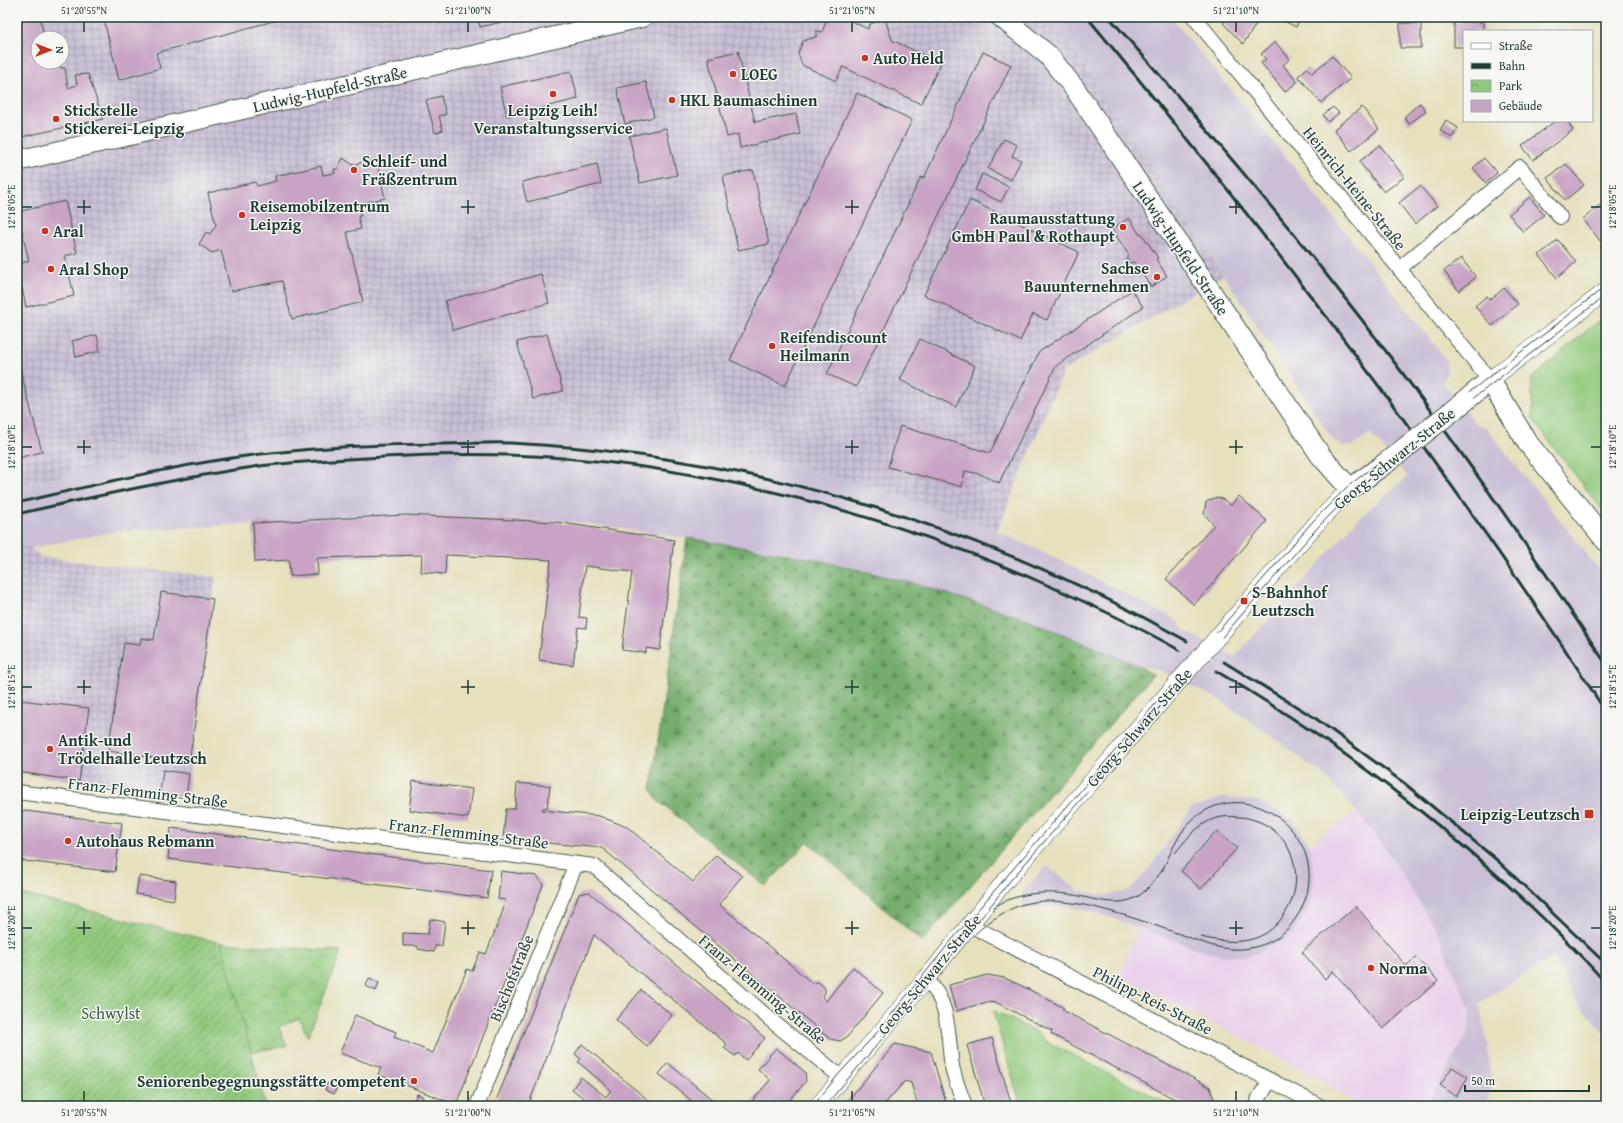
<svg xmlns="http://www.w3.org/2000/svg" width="1623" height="1123" viewBox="0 0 1623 1123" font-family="'Gentium Book Plus',serif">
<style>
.built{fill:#ead1ec}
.industrial{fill:url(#industrial-grid);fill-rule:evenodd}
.railway{fill:#cabfd6}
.grass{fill:#91c97c;stroke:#588358}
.forest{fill:url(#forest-firs);stroke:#4a7550}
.park{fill:url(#park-crowns);stroke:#588358}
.garden{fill:url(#garden-furrows);stroke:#588358}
.building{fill:#c8a3c5}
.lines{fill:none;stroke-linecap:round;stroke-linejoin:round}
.minor-casing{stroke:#3d5549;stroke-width:16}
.tertiary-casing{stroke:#3d5549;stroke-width:18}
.secondary-casing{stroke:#3d5549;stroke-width:22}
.minor{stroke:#fff;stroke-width:14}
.tertiary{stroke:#fff;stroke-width:17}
.secondary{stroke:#fff;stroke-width:20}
.tram{stroke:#1f3d34;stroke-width:1}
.rail{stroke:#1f3d34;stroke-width:3}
.tertiary-bridge-casing{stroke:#3d5549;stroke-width:18;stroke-linecap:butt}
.secondary-bridge-casing{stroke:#3d5549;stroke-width:22;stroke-linecap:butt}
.tertiary-bridge{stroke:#fff;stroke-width:17}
.secondary-bridge{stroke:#fff;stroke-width:20}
.ticks{fill:none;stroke:#1f3d34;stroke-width:1.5}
.poi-dot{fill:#c8321e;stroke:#f6f6f2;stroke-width:1.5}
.labels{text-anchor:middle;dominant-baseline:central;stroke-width:3;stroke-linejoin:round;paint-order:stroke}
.poi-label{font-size:16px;font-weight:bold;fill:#1f3d34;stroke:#f6f6f2;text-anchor:start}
.street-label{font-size:16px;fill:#1f3d34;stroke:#f6f6f2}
.park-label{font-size:16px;fill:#3c6046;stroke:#f6f6f2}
.neatline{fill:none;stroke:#1f3d34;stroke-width:1.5}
.ticks-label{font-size:10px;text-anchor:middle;fill:#1f3d34}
</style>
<defs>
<pattern id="industrial-grid" width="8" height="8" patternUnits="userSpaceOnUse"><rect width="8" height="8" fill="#cabfd6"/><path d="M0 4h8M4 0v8" fill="none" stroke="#a39cae"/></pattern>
<pattern id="forest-firs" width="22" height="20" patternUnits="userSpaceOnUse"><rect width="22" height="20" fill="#74ad6c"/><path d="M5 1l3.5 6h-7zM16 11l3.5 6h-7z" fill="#5f8e5a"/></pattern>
<pattern id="park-crowns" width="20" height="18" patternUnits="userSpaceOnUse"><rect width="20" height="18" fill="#91c97c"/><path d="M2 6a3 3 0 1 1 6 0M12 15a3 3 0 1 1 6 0" fill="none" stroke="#76a466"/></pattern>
<pattern id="garden-furrows" width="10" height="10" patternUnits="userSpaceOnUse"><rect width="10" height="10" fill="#91c97c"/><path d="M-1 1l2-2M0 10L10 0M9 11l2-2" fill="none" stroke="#76a466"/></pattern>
</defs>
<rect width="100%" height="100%" fill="#f6f6f2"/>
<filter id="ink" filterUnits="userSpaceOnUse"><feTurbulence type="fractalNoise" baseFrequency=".025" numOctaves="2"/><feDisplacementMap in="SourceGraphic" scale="8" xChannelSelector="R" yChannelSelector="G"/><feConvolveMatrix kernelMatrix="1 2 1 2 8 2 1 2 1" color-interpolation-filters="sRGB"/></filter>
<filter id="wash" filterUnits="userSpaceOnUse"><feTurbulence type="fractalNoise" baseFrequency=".012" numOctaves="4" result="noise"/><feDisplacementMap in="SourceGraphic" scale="16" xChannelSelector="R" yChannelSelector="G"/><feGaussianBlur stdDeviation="0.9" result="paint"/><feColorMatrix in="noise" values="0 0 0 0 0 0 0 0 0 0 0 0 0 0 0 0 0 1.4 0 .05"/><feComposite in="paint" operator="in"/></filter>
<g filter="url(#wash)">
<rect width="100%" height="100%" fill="#e6e0bd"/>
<path class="built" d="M1356,811L1392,858L1438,933L1470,1010L1469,1032L1426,1106H1359L1316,1077L1119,975L1139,928L1206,952L1314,874L1309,845Z"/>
<path class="industrial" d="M17,17H1052L1223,275L1063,371L997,531L892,493L761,457L634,437L527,428H381L260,440L130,459L17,487ZM38,38H62V62H38Z
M17,541L31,548L40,557L216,577L187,799L17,772Z"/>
<path class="railway" d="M1052,17H1171L1283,154L1446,359L1447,372L1443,382L1476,424L1485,427L1606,578V1034L1576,1002L1554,956L1479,1003L1486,1037L1492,1090L1484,1106H1426L1469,1032L1470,1010L1438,933L1392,858L1356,811L1321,773L1245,717L1216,698L1157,669L1139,666L1027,619L912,583L814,559L687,538L567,521L417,515L117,531L31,548L17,541V487L130,459L260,440L381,428H527L634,437L761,457L892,493L997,531L1053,557L1178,621L1184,630L1235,657L1362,515L1408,477L1370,433L1353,446H1342L1333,440Z
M1225,797L1259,801L1293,820L1309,845L1314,874L1311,904L1292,935L1250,956H1225L1206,952L1098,913L1079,909L1061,906L1023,909L1022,893L1047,866L1078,890L1106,896L1130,890L1153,863L1191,808Z"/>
<path class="grass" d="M1606,314V515L1533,420L1531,379Z
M995,1011L1043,1036L1044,1040L1172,1106H1021L993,1012Z"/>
<path class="forest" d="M687,538L814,559L912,583L1027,619L1139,666L1153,675L922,942L808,842L765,886L658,801L651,790Z"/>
<path class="park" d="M221,943L341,951L308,1037L299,1018L279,1027L287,1046L251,1052Z"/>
<path class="garden" d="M17,893L221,943L266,1106H17Z"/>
<g id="blocks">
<path class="building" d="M17,17H40L44,38H38V62H60L61,68H65L68,88L77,85L75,75L88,74L103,119L17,138Z
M103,17H288L156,53L160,68L119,80Z
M478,17H519L520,18L480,27Z
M834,17H843L868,29L870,24L885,19L892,40L941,63L921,104L843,67L836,81L802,65L798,53L803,41L816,37V31L822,32L827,19Z
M1227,17H1261L1243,44L1223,23Z
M1277,17H1301L1296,27Z
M1454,22H1483V31H1464V47H1454Z
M1400,23H1421V48H1400Z
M1275,42L1290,59L1283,65L1297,82L1285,92L1261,63L1266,59L1261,54Z
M738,51L755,122L796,114L800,134L740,148L738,134L727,137L708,58Z
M983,52L1011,65L856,387L827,374L921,177L924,178Z
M1332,56L1351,78L1321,103L1298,76L1307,68L1312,73Z
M571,71L578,99L507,116L500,87Z
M646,82L654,117L625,124L617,88Z
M857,93L912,120L785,386L730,360Z
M441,96L446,114L439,116L443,130L435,133L426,100Z
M1420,103L1426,111L1409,124L1404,117Z
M1333,107L1339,113L1328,122L1323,115Z
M1362,107L1379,129L1351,151L1334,129Z
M1446,120L1458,128L1452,138L1440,130Z
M1555,121H1567L1573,130L1533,160L1522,146Z
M666,128L677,175L640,183L629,136Z
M1004,139L1017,145L1012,156L1021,160L1011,180L988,169Z
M1380,145L1404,177L1384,192L1359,162Z
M343,158L353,165L376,159L385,198L358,204L361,216H358L361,229L347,232L363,302L292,319L282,281L231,291L221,250L212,253L199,244L206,232L210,234L216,225L208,193L255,182L257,186L276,181L275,176L321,166L323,175L335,173L334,169H337Z
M1484,158L1497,173L1486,183L1473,168Z
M597,164L601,184L527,202L522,182Z
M1566,164L1584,185L1565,200L1547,178Z
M753,170L769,244L738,250L723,176Z
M982,174L1009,187L1001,202L975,190Z
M1420,186L1437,206L1415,224L1399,203Z
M1530,197L1544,215L1523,232L1509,214Z
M970,200L1079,252L1047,320L1033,314L1020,341L924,295Z
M65,201L77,253L65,256L74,296L26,307L17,264L29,261L17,212Z
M1600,205L1606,212V238L1601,242L1583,219Z
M1129,218L1140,235L1142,234L1158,258L1156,259L1167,276L1151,287L1134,262L1130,263L1127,259L1129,255L1112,229Z
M1558,240L1576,262L1557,278L1539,255Z
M1461,258L1476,277L1459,291L1444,271Z
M541,274L549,303L453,330L445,301Z
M1504,288L1518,304L1492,326L1475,306L1487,296L1490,300Z
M1132,290L1143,307L1056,366L999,483L980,474L965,471L962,487L888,467L900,426L990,453L1039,352Z
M547,334L563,391L533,399L517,342Z
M97,335L100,351L76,357L72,341Z
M920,339L975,366L956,407L900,380Z
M17,357L42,452L17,458Z
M1239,496L1267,521L1194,605L1166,579L1214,525L1204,514L1206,502L1217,497L1224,500L1231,505Z
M406,515L556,522L674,540L660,650L646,648V653L622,650L632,572L585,566L579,617L587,618L586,628L578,627L573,665L539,660L551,560L446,555L445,574L421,572L422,555L317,558L318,574L290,576L289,560L255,562L253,523Z
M161,592L213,599L189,763L108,751L124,643L140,645L141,638L154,640Z
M20,700L89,708L79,781L17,772V726Z
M163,770L189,774L186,797L160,794Z
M413,781L472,789L468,818L409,810Z
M517,783L550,786L547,808H543L542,810L599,816L627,827L693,882L716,855L742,876L719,904L812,983L818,982L825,988V993L822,997L826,1001L853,967L883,993L847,1037L840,1041L830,1039L602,848L503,839L506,809H515Z
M17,810L122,823L115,872L17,860Z
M171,828L491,870L487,898L168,859Z
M1216,831L1237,848L1201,889L1181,871Z
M501,871L537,876L543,885L456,1105L378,1074L381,1068L340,1053L355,1015L396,1032L394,1037L433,1053L467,969L472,971L480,952L486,954L502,913L506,900L498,899Z
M139,876L176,881L174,900L136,894Z
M589,892L765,1038L746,1060L738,1053L735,1056L724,1048L727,1044L594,935L528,1106H494L579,894Z
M1356,906L1406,966L1416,957L1438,981L1383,1029L1333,971L1325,979L1302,952Z
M430,919L445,922L442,946H435L434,952L418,949V946H403V933L428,934Z
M987,975L1005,978L1030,990L1064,1008L1062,1010L1210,1087L1216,1106H1188L1051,1034L1052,1031L997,1003L987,1002L956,1011L949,985Z
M369,978L379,983L376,991L366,986Z
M641,990L672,1015L647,1046L616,1020Z
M992,1038L1012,1106H985L967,1045Z
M582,1044L631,1086L656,1106H593L572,1089L581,1077L606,1097L611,1090L578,1062L581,1059L575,1054Z
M895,1044L931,1052L947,1106H918L911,1083L905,1081L883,1106H843Z
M776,1048L805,1072L806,1081L785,1106H748L770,1080L758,1069Z
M668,1063L720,1106H698L659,1074Z
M1452,1067L1468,1077L1456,1096L1440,1085Z
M327,1083L337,1087L334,1094L325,1090Z
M417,1094L423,1097L420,1105L414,1103Z
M320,1101L332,1106H319Z"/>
</g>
</g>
<g filter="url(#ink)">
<use href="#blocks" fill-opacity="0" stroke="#3d5549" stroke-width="1"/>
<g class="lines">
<defs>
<path id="minor" d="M1194,17L1490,380
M1399,269L1520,167L1560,217
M17,792L594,866L772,1021L842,1078
M970,925L1320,1106
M926,979C948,1000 948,1030 951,1059C952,1074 960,1091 965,1106
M477,1106L576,864
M1257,1106L1259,1098L1270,1080"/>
<path id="tertiary" d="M1490,380L1606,291
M1214,641L1316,524L1350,489
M818,1106L926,979L1001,886L1178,682"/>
<path id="secondary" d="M1001,17L1048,55L1075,89L1321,456L1350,489L1387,462
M17,161L642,17
M1465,401L1490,380L1527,442L1606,541"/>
</defs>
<use href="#minor" class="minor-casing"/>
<use href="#tertiary" class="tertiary-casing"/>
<use href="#secondary" class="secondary-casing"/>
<use href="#minor" class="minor"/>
<use href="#tertiary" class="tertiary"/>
<use href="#secondary" class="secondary"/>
<path class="tram" d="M1175,853C1185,841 1193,830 1207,822C1217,816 1229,816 1240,817C1292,822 1312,880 1281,919C1261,946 1230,944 1201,937
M994,907C1016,893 1042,891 1068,894C1091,897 1118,910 1140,895C1150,888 1157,877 1164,868
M975,934C989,921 1009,907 1028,903C1075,892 1161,928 1207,944C1230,952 1254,951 1275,939C1289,930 1299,916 1305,900C1329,832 1243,769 1189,823C1177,836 1170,855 1162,871
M813,1106L838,1075L873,1037L951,941L1313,521L1347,487L1606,286
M825,1106L934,978L1010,881L1319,526L1353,492L1606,295"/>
<path class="rail" d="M1087,17C1272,239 1449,469 1606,712
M1109,17C1189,108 1269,201 1344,297C1437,415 1523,538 1606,664
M17,503C98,484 179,464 261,454C322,447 383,444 443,444C466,444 488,442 510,443C745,454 983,526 1187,641
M17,514C97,496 178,478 260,466C284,463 308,462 332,460C390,456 449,453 507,455C685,460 876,510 1038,581C1086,602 1134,624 1179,650
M1224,662L1315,718L1404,783L1498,861L1606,964
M1216,671C1356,753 1497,863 1606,983"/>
<defs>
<path id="tertiary-bridge" d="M1178,682L1214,641"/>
<path id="secondary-bridge" d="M1387,462L1465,401"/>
</defs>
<use href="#tertiary-bridge" class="tertiary-bridge-casing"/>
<use href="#secondary-bridge" class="secondary-bridge-casing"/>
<use href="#tertiary-bridge" class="tertiary-bridge"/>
<use href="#secondary-bridge" class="secondary-bridge"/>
</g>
</g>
<path class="ticks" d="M84,22V32M468,22V32M852,22V32M1236,22V32M84,200V214M468,200V214M852,200V214M1236,200V214M22,207H32M77,207H91M461,207H475M845,207H859M1229,207H1243M1591,207H1601M84,440V454M468,440V454M852,440V454M1236,440V454M22,447H32M77,447H91M461,447H475M845,447H859M1229,447H1243M1591,447H1601M84,680V694M468,680V694M852,680V694M1236,680V694M22,687H32M77,687H91M461,687H475M845,687H859M1229,687H1243M1591,687H1601M84,921V935M468,921V935M852,921V935M1236,921V935M22,928H32M77,928H91M461,928H475M845,928H859M1229,928H1243M1591,928H1601M84,1091V1101M468,1091V1101M852,1091V1101M1236,1091V1101"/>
<g class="poi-dot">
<circle cx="865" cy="58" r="4"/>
<circle cx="733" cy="74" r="4"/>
<circle cx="553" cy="94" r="4"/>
<circle cx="672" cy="100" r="4"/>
<circle cx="56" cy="119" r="4"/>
<circle cx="354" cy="170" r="4"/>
<circle cx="242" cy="215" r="4"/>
<circle cx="1123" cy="227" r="4"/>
<circle cx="45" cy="231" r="4"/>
<circle cx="51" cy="269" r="4"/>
<circle cx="1157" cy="277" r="4"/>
<circle cx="772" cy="346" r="4"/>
<rect x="1240" y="597" width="8" height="8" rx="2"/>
<circle cx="50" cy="749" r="4"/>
<rect x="1584" y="809" width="10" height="10" rx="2"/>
<circle cx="68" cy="841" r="4"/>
<circle cx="1371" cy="968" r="4"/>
<circle cx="414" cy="1081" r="4"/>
</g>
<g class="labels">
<g class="poi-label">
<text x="873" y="58">Auto Held</text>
<text x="741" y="74">LOEG</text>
<text x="680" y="100">HKL Baumaschinen</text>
<text x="64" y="110">Stickstelle<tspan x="64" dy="18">Stickerei-Leipzig</tspan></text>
<text x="553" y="110" text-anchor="middle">Leipzig Leih!<tspan x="553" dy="18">Veranstaltungsservice</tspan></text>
<text x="362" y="161">Schleif- und<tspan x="362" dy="18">Fräßzentrum</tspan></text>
<text x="250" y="206">Reisemobilzentrum<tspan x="250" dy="18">Leipzig</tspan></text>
<text x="1115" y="218" text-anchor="end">Raumausstattung<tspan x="1115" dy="18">GmbH Paul &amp; Rothaupt</tspan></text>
<text x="53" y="231">Aral</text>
<text x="1149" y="268" text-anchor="end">Sachse<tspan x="1149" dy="18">Bauunternehmen</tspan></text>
<text x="59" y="269">Aral Shop</text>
<text x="780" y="337">Reifendiscount<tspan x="780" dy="18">Heilmann</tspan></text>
<text x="1252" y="592">S-Bahnhof<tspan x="1252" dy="18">Leutzsch</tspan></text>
<text x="58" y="740">Antik-und<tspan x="58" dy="18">Trödelhalle Leutzsch</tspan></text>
<text x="1580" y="814" text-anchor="end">Leipzig-Leutzsch</text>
<text x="76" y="841">Autohaus Rebmann</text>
<text x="1379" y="968">Norma</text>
<text x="406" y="1081" text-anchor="end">Seniorenbegegnungsstätte competent</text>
</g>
<g class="street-label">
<text transform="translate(330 89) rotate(-13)">Ludwig-Hupfeld-Straße</text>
<text transform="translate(1355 188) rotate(51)">Heinrich-Heine-Straße</text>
<text transform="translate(1181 248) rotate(56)">Ludwig-Hupfeld-Straße</text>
<text transform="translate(1394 458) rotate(-39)">Georg-Schwarz-Straße</text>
<text transform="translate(1139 727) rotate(-49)">Georg-Schwarz-Straße</text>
<text transform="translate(148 792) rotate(7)">Franz-Flemming-Straße</text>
<text transform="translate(469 833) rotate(7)">Franz-Flemming-Straße</text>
<text transform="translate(929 974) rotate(-50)">Georg-Schwarz-Straße</text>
<text transform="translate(511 978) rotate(-68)">Bischofstraße</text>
<text transform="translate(763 989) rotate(40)">Franz-Flemming-Straße</text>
<text transform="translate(1153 1000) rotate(27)">Philipp-Reis-Straße</text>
</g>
<g class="park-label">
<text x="111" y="1013">Schwylst</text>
</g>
</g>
<rect width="1623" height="1123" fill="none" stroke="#f6f6f2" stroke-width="44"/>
<rect x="1463" y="30" width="130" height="92" fill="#f6f6f2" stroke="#a0aca6"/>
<rect x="1471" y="43" width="20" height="6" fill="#ffffff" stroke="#a0aca6"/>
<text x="1499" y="50" font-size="12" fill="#1f3d34">Straße</text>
<rect x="1471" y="63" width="20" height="6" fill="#1f3d34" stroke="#a0aca6"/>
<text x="1499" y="70" font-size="12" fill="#1f3d34">Bahn</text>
<rect x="1471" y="80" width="20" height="12" fill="url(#park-crowns)" stroke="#a0aca6"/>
<text x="1499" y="90" font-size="12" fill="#1f3d34">Park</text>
<rect x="1471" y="100" width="20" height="12" fill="#c8a3c5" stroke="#a0aca6"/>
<text x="1499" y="110" font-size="12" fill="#1f3d34">Gebäude</text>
<g transform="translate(50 50) rotate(90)"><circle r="19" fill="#f6f6f2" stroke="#a0aca6"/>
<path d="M0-3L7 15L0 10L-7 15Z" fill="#c8321e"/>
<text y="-6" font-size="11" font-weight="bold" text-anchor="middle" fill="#1f3d34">N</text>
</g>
<path d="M1465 1085v6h124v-6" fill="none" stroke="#1f3d34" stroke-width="2"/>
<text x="1471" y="1085" font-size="12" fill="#1f3d34" stroke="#f6f6f2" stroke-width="3" paint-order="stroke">50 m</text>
<rect x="22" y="22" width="1579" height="1079" class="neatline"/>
<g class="ticks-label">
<text x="84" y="14">51°20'55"N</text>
<text x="468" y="14">51°21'00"N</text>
<text x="852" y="14">51°21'05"N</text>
<text x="1236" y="14">51°21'10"N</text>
<text transform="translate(1612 207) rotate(-90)" y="4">12°18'05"E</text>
<text transform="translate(11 207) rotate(-90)" y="4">12°18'05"E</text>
<text transform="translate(1612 447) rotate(-90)" y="4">12°18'10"E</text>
<text transform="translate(11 447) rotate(-90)" y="4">12°18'10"E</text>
<text transform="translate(1612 687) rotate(-90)" y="4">12°18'15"E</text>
<text transform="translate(11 687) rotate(-90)" y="4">12°18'15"E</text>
<text transform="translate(1612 928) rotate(-90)" y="4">12°18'20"E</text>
<text transform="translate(11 928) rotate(-90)" y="4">12°18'20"E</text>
<text x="84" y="1116">51°20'55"N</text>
<text x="468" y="1116">51°21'00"N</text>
<text x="852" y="1116">51°21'05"N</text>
<text x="1236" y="1116">51°21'10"N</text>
</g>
</svg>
